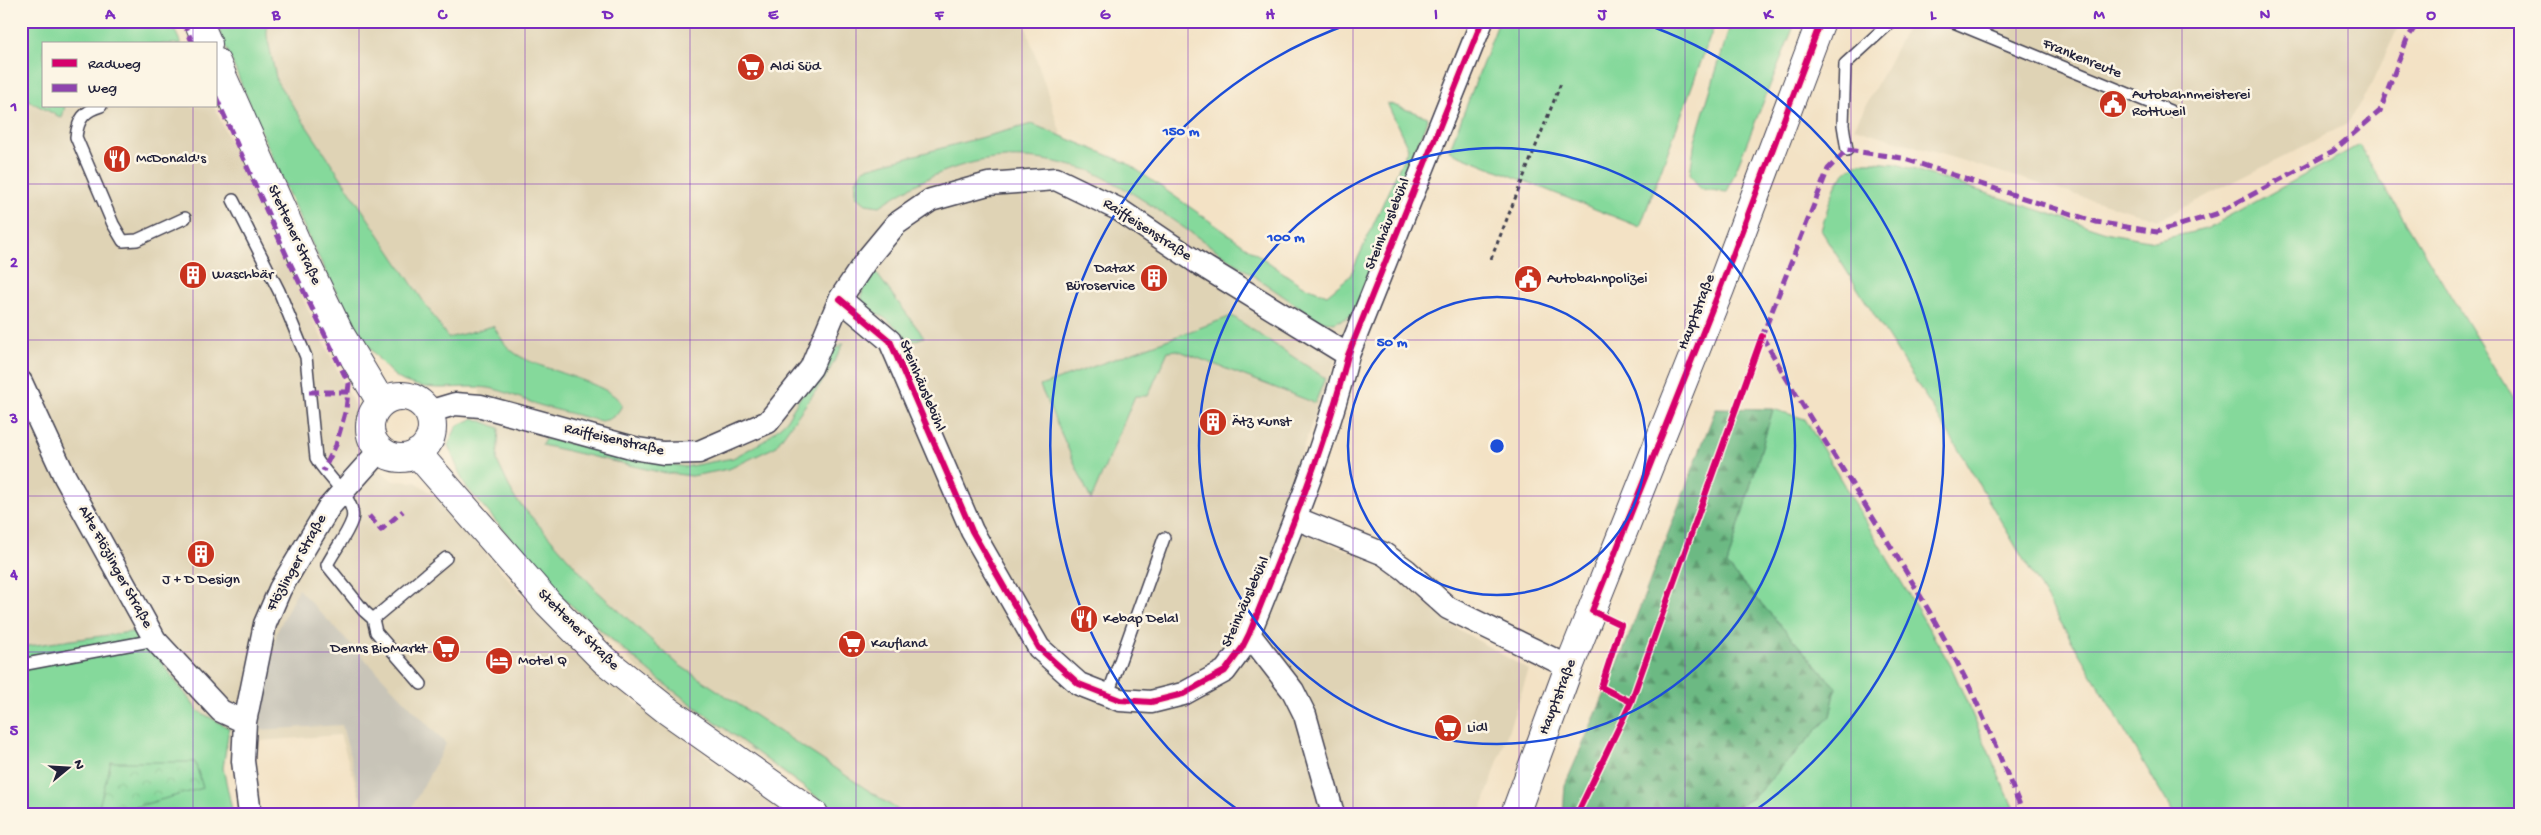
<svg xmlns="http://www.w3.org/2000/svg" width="2541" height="835" viewBox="0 0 2541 835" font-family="'Gochi Hand',sans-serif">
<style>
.built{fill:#dfd3b5}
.industrial{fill:#c8c4b8}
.grass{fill:#85d99b;stroke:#547e6b}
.forest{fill:url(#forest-firs);stroke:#476e5f}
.park{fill:url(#park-crowns);stroke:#547e6b}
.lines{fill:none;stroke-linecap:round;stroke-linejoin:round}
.lane-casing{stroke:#413f50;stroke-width:14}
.street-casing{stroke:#413f50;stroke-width:25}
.secondary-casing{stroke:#413f50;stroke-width:30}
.path{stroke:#413f50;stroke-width:3;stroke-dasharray:4 4;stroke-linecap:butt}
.lane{stroke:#fff;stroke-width:11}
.street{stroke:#fff;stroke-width:22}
.secondary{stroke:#fff;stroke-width:28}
.quiet{stroke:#8e44ad;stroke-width:5;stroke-dasharray:10 5;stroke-linecap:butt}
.cycleway-casing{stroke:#fcf5e5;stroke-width:9}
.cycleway{stroke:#d6006c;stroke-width:6}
.grid{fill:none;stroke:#7b2cbf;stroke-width:1;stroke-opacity:0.55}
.ring{fill:none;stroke:#1d4ed8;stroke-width:2.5}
.labels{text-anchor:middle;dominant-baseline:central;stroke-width:5;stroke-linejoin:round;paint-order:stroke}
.street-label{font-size:15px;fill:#22223b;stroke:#fcf5e5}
.poi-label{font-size:15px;fill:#22223b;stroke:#fcf5e5;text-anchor:start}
.centre{fill:#1d4ed8;stroke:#fcf5e5;stroke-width:2.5}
.ring-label{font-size:15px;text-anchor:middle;font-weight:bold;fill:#1d4ed8;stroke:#fcf5e5;stroke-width:5;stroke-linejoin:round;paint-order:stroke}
.neatline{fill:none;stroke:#7b2cbf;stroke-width:2}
.grid-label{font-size:16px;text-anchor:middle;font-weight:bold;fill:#7b2cbf}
</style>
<defs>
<pattern id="forest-firs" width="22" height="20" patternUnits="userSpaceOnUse" patternTransform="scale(1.25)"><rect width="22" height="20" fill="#6cb983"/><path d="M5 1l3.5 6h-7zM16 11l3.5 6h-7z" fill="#58966c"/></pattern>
<pattern id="park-crowns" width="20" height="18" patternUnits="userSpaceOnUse" patternTransform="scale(1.25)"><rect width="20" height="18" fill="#85d99b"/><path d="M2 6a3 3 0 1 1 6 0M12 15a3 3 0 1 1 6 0" fill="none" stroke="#73ba86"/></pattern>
</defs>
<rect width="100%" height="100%" fill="#fcf5e5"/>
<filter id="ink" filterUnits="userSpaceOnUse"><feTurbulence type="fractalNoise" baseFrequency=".02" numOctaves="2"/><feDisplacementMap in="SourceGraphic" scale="10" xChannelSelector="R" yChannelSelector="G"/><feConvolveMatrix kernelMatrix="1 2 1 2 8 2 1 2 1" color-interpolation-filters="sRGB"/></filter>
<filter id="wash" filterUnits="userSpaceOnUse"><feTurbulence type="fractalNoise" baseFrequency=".0096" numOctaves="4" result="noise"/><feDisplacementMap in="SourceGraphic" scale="20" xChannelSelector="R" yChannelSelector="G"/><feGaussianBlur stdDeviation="1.12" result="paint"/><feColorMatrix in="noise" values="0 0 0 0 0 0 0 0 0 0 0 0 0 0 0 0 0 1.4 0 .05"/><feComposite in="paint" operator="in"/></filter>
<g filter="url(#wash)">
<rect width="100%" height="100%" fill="#f3e2c5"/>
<path class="built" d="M267,21H1024L1062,137L1127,163L1301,285L1327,295L1353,315L1310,428L1278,523L1361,556L1406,586L1451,625L1529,670L1480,814H840L663,691L560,596L486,509L470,424L483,422L479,383L277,82L267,36Z
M1910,21H2401L2372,84L2347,124L2159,220L1854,128Z
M21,85L29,101L61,118L65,106H214L289,270L359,415L357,440L370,462L393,481L416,482L434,495L567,645L635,702L784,814H365L340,735L259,741L229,728L198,711L138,631L21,647Z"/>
<path class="industrial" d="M298,589L446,744L408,814L365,813L342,725L258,730L277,632Z"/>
<path class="grass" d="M21,21H171L181,44H44V106H65L62,118L29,101L21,85Z
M215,21H267V36L277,82L448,338L493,326C499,334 504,345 512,351C536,371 611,381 622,405C618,414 612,420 601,421C581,416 560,411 539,405C523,400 506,391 489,388C459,384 433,394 403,381C348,356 243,86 215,21Z
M1499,21H1716L1640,227L1449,151Z
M1733,21H1796L1727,192L1700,189L1690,174L1695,140L1729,29Z
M1387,103L1428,117L1353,315L1334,323L1318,320C1276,291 1235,263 1193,234C1162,213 1131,190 1097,174C1089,169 1078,168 1068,165C996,146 940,166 880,206L866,204L856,196V181L863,169L1032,124L1127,163L1301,285L1327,295L1350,276L1408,148Z
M2359,145L2520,410V814H2174L1957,447L1821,230C1830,204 1834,167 1866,162C1875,161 1887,164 1897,164L2109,233L2154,241L2206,229Z
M874,270L924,337L908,343C905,339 903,333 899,330C878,306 843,312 874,270Z
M1232,316L1325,378L1315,403L1177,350L1168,351L1148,396H1135L1091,500L1040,386Z
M844,343L825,378L775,447L729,469L692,476L659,472L542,445L545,439L553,440L685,467L733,458L764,441L786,421L825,356Z
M1773,409L1805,419L1951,666L2016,814H1725L1754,797L1830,716L1836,688L1727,565Z
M474,418L499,428L497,461L514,497L596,590L679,665L904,814H840L666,685L560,596L464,484L448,445L457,426Z
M138,631L198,711L229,728L223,768L233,814H21V647Z"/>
<path class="forest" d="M1716,408L1773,409L1727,565L1836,688L1830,716L1754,797L1725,814H1563L1565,785L1622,654Z"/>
<path class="park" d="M111,762H195L203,788L110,814H97Z"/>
</g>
<g filter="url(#ink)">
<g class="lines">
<defs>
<path id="lane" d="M1951,21L2170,111
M101,106C84,111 78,119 76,137L113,224L123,241L137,240L185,218
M1847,150L1843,125L1845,64L1892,21
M233,200L279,291L306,357L316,458C325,475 358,501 352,520C347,535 334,551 327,565L364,611L373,619L446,558
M373,619L376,632L421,684
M21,665L155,640
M1107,697L1164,538"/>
<path id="street" d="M840,299L890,341L972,531L1039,648L1079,684L1120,700L1151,702L1183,694L1225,671L1242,648L1249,634C1286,542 1324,451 1348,355L1482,21
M21,382L65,477L155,640L221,711L245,722
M428,412L455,404L481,406L638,449L663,453L699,452L768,422L811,368L840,299L867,259L896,224L931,200L988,184L1056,179L1118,209L1195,261L1348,355
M1295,518L1384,554L1406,570L1448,608L1569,667
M1249,634L1293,691L1305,715L1333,814
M250,814L243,761L245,722L265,624L280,589L329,507L380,450"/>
<path id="secondary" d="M198,21L208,44
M216,62L302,255L340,334L381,402
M370 427a31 31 0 1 1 62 0a31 31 0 1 1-62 0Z
M417,453L548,603L604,660L668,711L814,814
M1515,814L1569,667L1720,289L1821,21"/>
</defs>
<use href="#lane" class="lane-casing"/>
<use href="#street" class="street-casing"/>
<use href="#secondary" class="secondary-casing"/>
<path class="path" d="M1491,259L1561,83"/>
<use href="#lane" class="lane"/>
<use href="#street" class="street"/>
<use href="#secondary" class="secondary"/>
<path class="quiet" d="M183,21L193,44
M216,97L289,261L349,384L346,409L336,445L323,471
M1762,336C1827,452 1906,560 1965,678C1987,722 2004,769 2024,814
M1761,339L1828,169L1847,150L1902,158L2096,222L2157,232L2216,214L2333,151L2380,111L2407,39L2419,21
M309,392H349
M369,516L381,530L403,511"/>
<defs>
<path id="cycleway" d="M840,299L890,341L972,531L1039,648L1079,684L1120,700L1151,702L1183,694L1225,671L1242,648L1249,634C1286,542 1324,451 1348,355L1482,21
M1631,702L1601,687L1621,625L1592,611L1720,289L1821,21
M1577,814L1631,702L1762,336"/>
</defs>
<use href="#cycleway" class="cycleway-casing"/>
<use href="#cycleway" class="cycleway"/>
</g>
</g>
<path class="grid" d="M193,21V44M359,21V814M525,21V814M690,21V814M856,21V814M1022,21V814M1188,21V814M1353,21V814M1519,21V814M1685,21V814M1851,21V814M2016,21V814M2182,21V814M2348,21V814M193,106V814M21,184H2520M21,340H2520M21,496H2520M21,652H2520"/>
<g class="ring">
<circle cx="1497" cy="446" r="149"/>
<circle cx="1497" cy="446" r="298"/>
<path d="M1241 812A447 447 0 0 1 1355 22M1639 22A447 447 0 0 1 1753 812"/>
</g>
<defs>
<symbol id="supermarket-disc" viewBox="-11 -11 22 22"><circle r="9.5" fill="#c8321e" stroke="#fcf5e5"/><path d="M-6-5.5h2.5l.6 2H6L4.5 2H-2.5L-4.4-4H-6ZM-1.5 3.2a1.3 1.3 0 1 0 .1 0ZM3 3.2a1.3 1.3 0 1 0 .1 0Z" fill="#fff"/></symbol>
<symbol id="civic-disc" viewBox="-11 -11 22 22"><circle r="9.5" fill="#c8321e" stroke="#fcf5e5"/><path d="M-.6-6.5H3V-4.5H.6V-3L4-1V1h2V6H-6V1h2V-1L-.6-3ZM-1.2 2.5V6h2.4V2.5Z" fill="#fff"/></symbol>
<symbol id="restaurant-disc" viewBox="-11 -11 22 22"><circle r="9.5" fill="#c8321e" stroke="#fcf5e5"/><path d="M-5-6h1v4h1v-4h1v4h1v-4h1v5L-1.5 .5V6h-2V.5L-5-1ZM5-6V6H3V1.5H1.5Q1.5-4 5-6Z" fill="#fff"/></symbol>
<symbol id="building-disc" viewBox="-11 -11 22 22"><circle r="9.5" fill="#c8321e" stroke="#fcf5e5"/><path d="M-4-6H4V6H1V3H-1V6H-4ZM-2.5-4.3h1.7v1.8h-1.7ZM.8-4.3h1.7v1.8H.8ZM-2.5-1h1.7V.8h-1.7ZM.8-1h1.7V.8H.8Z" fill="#fff"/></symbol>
<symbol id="hotel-disc" viewBox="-11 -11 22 22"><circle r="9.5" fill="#c8321e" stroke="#fcf5e5"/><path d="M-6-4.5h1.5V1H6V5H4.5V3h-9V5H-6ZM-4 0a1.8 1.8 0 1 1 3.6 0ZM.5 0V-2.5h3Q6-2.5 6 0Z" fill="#fff"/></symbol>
</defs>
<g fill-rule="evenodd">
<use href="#supermarket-disc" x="735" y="51" width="32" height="32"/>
<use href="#civic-disc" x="2097" y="88" width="32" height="32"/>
<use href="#restaurant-disc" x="101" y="143" width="32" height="32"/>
<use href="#building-disc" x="177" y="259" width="32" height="32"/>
<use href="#building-disc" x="1138" y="262" width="32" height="32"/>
<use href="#civic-disc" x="1512" y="263" width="32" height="32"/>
<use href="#building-disc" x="1197" y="406" width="32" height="32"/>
<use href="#building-disc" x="185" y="538" width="32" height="32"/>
<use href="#restaurant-disc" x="1068" y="603" width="32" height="32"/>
<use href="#supermarket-disc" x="836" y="628" width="32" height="32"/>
<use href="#supermarket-disc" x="430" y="633" width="32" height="32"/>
<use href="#hotel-disc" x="483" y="645" width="32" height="32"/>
<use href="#supermarket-disc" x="1432" y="712" width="32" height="32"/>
</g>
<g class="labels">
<g class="street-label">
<text transform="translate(2082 59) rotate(22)">Frankenreute</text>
<text transform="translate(1388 224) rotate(-68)">Steinhäuslebühl</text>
<text transform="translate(1147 230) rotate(33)">Raiffeisenstraße</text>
<text transform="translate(294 235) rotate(65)">Stettener Straße</text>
<text transform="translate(1697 312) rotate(-69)">Hauptstraße</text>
<text transform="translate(922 386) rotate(67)">Steinhäuslebühl</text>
<text transform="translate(614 440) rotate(13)">Raiffeisenstraße</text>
<text transform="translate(297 563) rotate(-61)">Flözlinger Straße</text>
<text transform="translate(115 567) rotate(61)">Alte Flözlinger Straße</text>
<text transform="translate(1246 602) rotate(-66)">Steinhäuslebühl</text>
<text transform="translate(578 630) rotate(45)">Stettener Straße</text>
<text transform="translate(1558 697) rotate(-69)">Hauptstraße</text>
</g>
<g class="poi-label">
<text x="770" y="67">Aldi Süd</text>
<text x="2132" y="95">Autobahnmeisterei<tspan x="2132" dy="17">Rottweil</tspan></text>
<text x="136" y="159">McDonald's</text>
<text x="1135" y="269" text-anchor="end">Datax<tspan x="1135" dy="17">Büroservice</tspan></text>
<text x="212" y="275">Waschbär</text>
<text x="1547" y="279">Autobahnpolizei</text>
<text x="1232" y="422">Ätz Kunst</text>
<text x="201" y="580" text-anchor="middle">J + D Design</text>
<text x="1103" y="619">Kebap Delal</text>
<text x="871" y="644">Kaufland</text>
<text x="427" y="649" text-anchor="end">Denns BioMarkt</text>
<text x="518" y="661">Motel Q</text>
<text x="1467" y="728">Lidl</text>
</g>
</g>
<circle cx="1497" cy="446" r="8" class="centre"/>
<g class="ring-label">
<text x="1181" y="135">150 m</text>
<text x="1286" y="241">100 m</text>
<text x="1392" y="346">50 m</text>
</g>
<rect width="2541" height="835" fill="none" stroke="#fcf5e5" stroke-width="55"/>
<rect x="42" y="42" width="175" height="65" fill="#fcf5e5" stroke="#a5a1a1"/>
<rect x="52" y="59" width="25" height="8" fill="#d6006c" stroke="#a5a1a1"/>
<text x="88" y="68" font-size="15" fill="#22223b">Radweg</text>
<rect x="52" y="84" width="25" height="8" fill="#8e44ad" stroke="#a5a1a1"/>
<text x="88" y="92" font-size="15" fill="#22223b">Weg</text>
<g transform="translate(68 768) rotate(72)" stroke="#fcf5e5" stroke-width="4" paint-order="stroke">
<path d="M0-4L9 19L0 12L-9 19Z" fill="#22223b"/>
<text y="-8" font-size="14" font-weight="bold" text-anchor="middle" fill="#22223b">N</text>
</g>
<rect x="28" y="28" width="2486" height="780" class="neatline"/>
<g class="grid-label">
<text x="110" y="19">A</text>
<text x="276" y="19">B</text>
<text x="442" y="19">C</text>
<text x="608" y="19">D</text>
<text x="773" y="19">E</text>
<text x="939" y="19">F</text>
<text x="1105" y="19">G</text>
<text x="1270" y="19">H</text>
<text x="1436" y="19">I</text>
<text x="1602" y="19">J</text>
<text x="1768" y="19">K</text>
<text x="1933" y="19">L</text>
<text x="2099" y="19">M</text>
<text x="2265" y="19">N</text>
<text x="2431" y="19">O</text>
<text x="14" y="111">1</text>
<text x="14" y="267">2</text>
<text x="14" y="423">3</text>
<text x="14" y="579">4</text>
<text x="14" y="735">5</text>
</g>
</svg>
